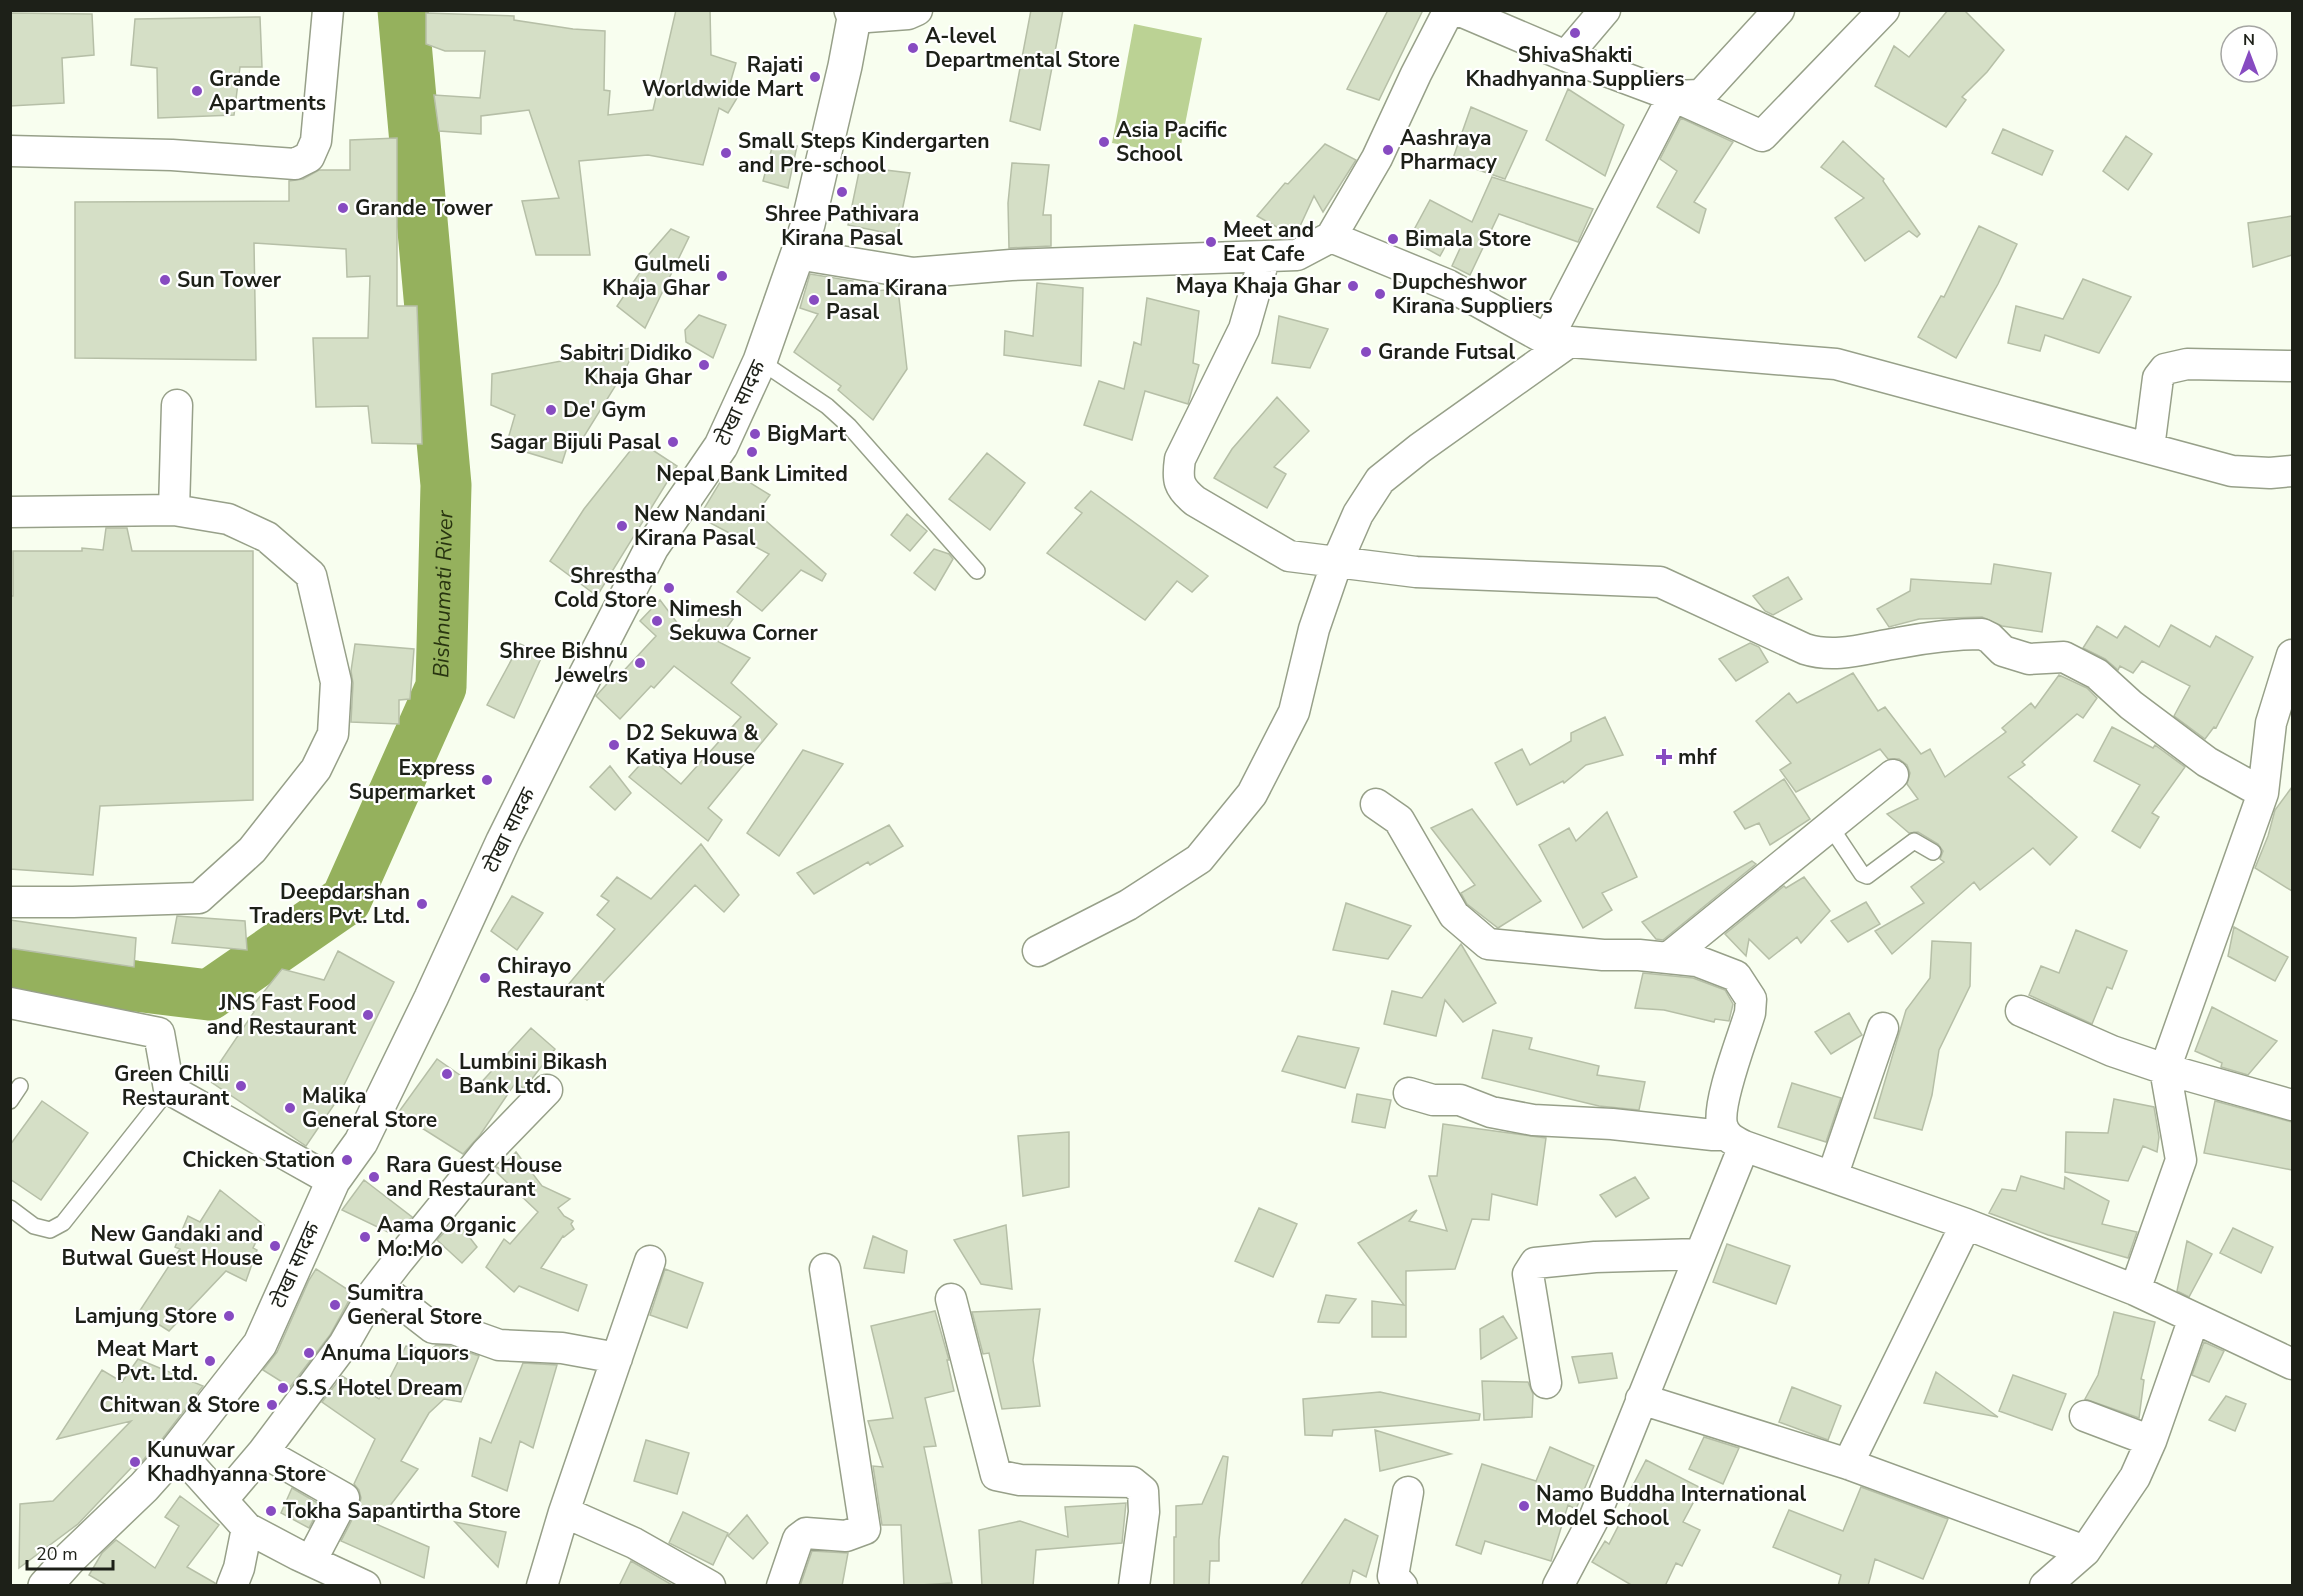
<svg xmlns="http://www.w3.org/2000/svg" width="2303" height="1596" viewBox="0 0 2303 1596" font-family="'Nunito Sans','Noto Sans Devanagari',sans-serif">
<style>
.green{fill:#bbd294}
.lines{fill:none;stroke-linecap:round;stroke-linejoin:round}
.river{stroke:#95b15d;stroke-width:51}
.building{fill:#d5dfc6;stroke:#b6bfa7;stroke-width:1.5}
.service-casing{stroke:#97a089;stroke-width:18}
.minor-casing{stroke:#97a089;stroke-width:33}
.secondary-casing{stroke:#97a089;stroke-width:36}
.service{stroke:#fff;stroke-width:15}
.minor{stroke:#fff;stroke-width:30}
.secondary{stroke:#fff;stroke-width:33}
.poi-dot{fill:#874bc1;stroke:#fff;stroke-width:2}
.labels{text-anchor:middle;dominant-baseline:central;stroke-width:4.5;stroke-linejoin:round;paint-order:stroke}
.poi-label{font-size:21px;font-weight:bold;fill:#1d2018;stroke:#fff;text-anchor:start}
.street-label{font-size:21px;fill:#1d2018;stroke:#fff}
.water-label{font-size:22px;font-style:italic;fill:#283410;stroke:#fff}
</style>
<rect width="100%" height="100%" fill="#f8feef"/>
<path class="green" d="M1134,24L1202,38L1179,155L1112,143Z"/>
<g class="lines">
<path class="river" id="s1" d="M10,966L135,986L209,995L346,900L441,687L446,485L403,10"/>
</g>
<path class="building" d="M676,10H710L711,55L736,63L729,87L740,93L728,113L719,108L703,165L648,155L579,161L590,255H536L522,201L559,198L529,110L481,116V134L439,131L434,95L480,98L485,51H445L426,44V13L514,16V20L573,29L605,31L604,90L610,91L608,115L653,110Z
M1031,10H1063L1040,130L1010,121Z
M1388,10H1423L1379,100L1347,89Z
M1948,10H1964L2004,50L1987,72L1962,97L1966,100L1946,127L1875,86L1894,46L1909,57Z
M10,13L92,14L94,55L62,58L64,103L10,106Z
M260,17L262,67H240L234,115L158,118L157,68L131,65L135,19Z
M1568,89L1624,125L1605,176L1546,140Z
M1471,107L1527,131L1505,179L1452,161Z
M1681,118L1733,142L1694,202L1706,209L1699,233L1657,207L1677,171L1660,159Z
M2003,129L2053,151L2042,175L1992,153Z
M2126,136L2152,154L2128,190L2103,171Z
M397,138V306H417L422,444L372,443L368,406L316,407L313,338H368L370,276L347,277L346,249L254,243L256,360L75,358V202L289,201V181L303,179L319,170H350V140Z
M774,140L797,146L788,188L763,181Z
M1843,141L1884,179L1883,181L1920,234L1917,237L1909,231L1865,261L1835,218L1864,198L1821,167Z
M1325,144L1356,160L1323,212L1314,196L1295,237L1257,216L1285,183L1288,184Z
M1012,163L1049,165L1043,215H1051V246L1009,248L1008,203Z
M860,167L910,173L897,235L848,225Z
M1492,177L1593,209L1578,242L1499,214L1470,275L1452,266L1462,244L1450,238L1440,256L1409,239L1430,200L1472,222Z
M2292,216V255L2253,267L2248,223Z
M1979,226L2017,244L1998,284L1956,358L1918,337L1941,296L1944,297Z
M671,229L689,237L645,328L617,306L641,271L637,268Z
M810,274L853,281L850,293L898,289L907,369L873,420L838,390L841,386L794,352L818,314L800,308Z
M2083,279L2131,297L2099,353L2045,335L2040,351L2008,343L2016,306L2063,319Z
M1037,283L1083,288L1081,366L1004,355L1005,331L1033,336Z
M1147,298L1199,311L1193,363L1199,365L1188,404L1145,391L1132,440L1084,425L1099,381L1124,389L1134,342L1141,345Z
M699,315L726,325L713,358L686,342L685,330Z
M1279,316L1328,329L1310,368L1272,363Z
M636,347L624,372L583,438H570L562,463L506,446L515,415L491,405L492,374Z
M1277,397L1309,431L1274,467L1286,474L1267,508L1214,478L1232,449Z
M634,446L648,447L677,466L597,596L550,561L584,509Z
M987,453L1025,483L990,530L949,499Z
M728,469L770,495L757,513L826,574L822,581L801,570L762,611L737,592L769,554L699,517Z
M1091,491L1208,576L1192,592L1177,581L1145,620L1047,553L1082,513L1075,508Z
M907,514L927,531L910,551L891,535Z
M106,528H127L132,551H253V800L100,806L93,875L10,869V596H13V551H82V548L103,550Z
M934,549L949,554L953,559L935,590L914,573Z
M1994,564L2051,573L2042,632L2002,626L1982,617L1919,619L1889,627L1877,609L1910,591L1911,579L1991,584Z
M1788,577L1802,599L1773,615L1765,611L1753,596Z
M660,600L687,636L709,606L733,619L717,641L750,658L731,683L777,724L708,808L722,820L708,841L629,777L648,756L681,784L741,717L674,666L654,688L651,686L620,719L596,696L615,675L617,678L656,636L640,621Z
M2171,625L2210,647L2216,636L2253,657L2216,728L2214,727L2205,739L2174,716L2190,686L2142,661L2133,673L2120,666L2118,670L2105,659L2083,648L2097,626L2117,638L2125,626L2159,647Z
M1750,643L1759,647L1768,662L1736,681L1719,659Z
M355,644L414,649L410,699L399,700V724L351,722L353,683L351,671Z
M520,644L543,654L514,718L487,705Z
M1853,673L1878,711L1885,707L1921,754L1930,749L1945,777L2006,732L2002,728L2031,703L2035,708L2059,675L2087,688L2097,698L2083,718L2077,714L2022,762L2025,765L2008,777L2077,837L2050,865L2033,848L1980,890L1974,882L1892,954L1875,931L1924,903L1911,887L1944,862L1940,859L1943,851L1938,844L1918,832L1909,833L1887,814L1918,799L1907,784L1910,773L1907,765L1899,759H1888L1880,749L1796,792L1780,770L1791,763L1756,721L1789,693L1797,703Z
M1605,717L1623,755L1586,765L1564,783L1563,781L1517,805L1495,763L1522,749L1530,765L1571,741V733Z
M2112,727L2153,748L2155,745L2185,767L2152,813L2159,817L2140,848L2112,831L2140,785L2094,761Z
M803,750L843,764L779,856L747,833Z
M610,766L631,793L615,810L590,787Z
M1784,779L1810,819L1770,845L1759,823L1745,829L1734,812Z
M2292,787V891L2255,868L2268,836L2275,810Z
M1472,809L1541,901L1498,928L1467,904L1461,893L1475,885L1431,828Z
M1607,812L1637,877L1602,893L1612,910L1583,928L1539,845L1569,828L1576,841Z
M889,825L903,846L870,865L868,862L814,894L797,873Z
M701,844L739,895L724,912L695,885L587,1000L567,986L615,929L597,915L609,901L601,896L617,877L651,899Z
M1752,861L1756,864L1663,940L1656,939L1642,922Z
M1804,877L1830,911L1801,943L1797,937L1769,959L1749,939L1746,956L1725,934L1784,886L1786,888Z
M512,896L543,913L517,950L491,931Z
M1866,902L1880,924L1848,942L1831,921Z
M1346,903L1411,926L1388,959L1333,950Z
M177,916L245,921L247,950L172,943Z
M10,920L136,938L134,967L10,948Z
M2234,927L2288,957L2275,981L2228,956Z
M2076,930L2127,951L2112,989L2107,987L2092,1024L2029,995L2041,966L2059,973Z
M1932,941L1971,943L1970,986L1939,1050L1932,1095L1922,1130L1874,1118L1906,1010L1930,978Z
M1461,944L1496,1003L1463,1022L1445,1000L1436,1036L1384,1024L1392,991L1422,998Z
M338,951L394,982L344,1085L346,1087L306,1146L208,1080L254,1012L250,1009L282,969L324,980Z
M1643,973L1693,978L1725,990L1733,1004L1729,1021L1715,1019L1714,1022L1664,1010L1635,1008Z
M2212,1007L2277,1041L2248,1075L2221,1067L2222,1063L2195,1051Z
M1849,1013L1862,1035L1831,1054L1815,1032Z
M531,1028L555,1049L524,1089L516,1082L480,1135L463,1154L398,1113L437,1059L477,1087Z
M1493,1030L1532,1038L1529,1049L1599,1066L1597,1075L1645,1082L1639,1110L1599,1106L1482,1078Z
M1298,1036L1359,1048L1345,1088L1282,1071Z
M1792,1083L1841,1098L1826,1142L1778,1127Z
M1357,1094L1391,1100L1385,1128L1352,1122Z
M2114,1099L2154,1107L2159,1137L2157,1152L2143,1146L2128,1181L2065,1172L2066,1132L2108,1133Z
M42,1101L88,1133L41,1200L10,1179V1145Z
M2215,1101L2292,1122V1170L2204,1153Z
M1443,1124L1546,1138L1537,1205L1492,1194L1489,1220L1472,1219L1455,1269L1406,1271V1337H1372V1301L1404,1305L1358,1243L1417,1210L1409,1221L1447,1231L1429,1176H1437Z
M1069,1132V1187L1023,1196L1018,1136Z
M516,1152L542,1186L570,1199L558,1208L564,1216L573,1221L571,1224L574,1229L564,1237L563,1236L541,1268L587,1285L578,1311L519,1286L514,1292L486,1267L504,1239L510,1244L538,1212L494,1170L497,1167L500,1169Z
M2021,1176L2064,1189L2065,1177L2109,1201L2102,1224L2137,1232L2128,1258L2048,1235L1989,1213L2002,1189L2016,1191Z
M1635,1177L1649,1198L1616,1217L1600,1195Z
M364,1180L412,1217L401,1231L388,1232L342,1210Z
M220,1190L264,1225L253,1248L257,1250L246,1281L226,1271L169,1331L139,1312L180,1249L175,1247L188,1216L200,1222Z
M1259,1208L1297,1224L1273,1277L1235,1261Z
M456,1220L477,1247L462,1263L437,1240Z
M1006,1225L1012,1289L981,1284L954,1240Z
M2233,1228L2273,1247L2261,1273L2220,1253Z
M873,1236L907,1251L904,1273L864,1268Z
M2187,1241L2212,1254L2189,1297L2177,1291Z
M1727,1244L1790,1266L1776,1304L1713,1282Z
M316,1269L353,1293L330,1335L290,1387L263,1370L277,1352L309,1280Z
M665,1269L703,1283L687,1328L650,1315Z
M1326,1295L1356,1299L1339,1323L1318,1322Z
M1040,1309L1033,1360L1040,1406L1002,1409L989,1353L983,1354L972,1312Z
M935,1311L949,1360H947L954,1391L925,1398L936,1446L924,1447L952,1583L904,1586L901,1525H882L873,1466L883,1467L868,1421L893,1418L871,1326Z
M2114,1312L2155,1322L2141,1379L2144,1380L2139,1418L2085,1399L2098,1375Z
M1503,1316L1517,1338L1481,1359L1480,1329Z
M2204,1342L2224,1351L2209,1382L2192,1375Z
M436,1345L451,1346L479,1356L461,1402L444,1399L429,1413L401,1461L418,1469L376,1524L429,1547L424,1578L341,1541L359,1506L361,1498L359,1490L354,1484L375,1439L322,1402L342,1376L379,1399L406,1346L431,1350Z
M1612,1353L1617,1378L1579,1383L1572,1357Z
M138,1359L203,1386L163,1438L135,1469L132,1467L78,1524L19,1568L20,1504L53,1501L131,1421L57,1439L102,1370L122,1382Z
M523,1363L557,1365L533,1448L520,1441L507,1491L472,1476L480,1438L491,1443Z
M1936,1372L1998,1417L1924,1403Z
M2013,1375L2066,1394L2052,1430L1999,1411Z
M1482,1381L1528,1382L1533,1394L1532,1417L1484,1420Z
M1792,1387L1841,1406L1828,1440L1779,1422Z
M1380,1392L1480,1414L1479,1420L1333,1430L1332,1436L1305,1435L1303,1399Z
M2226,1396L2246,1404L2235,1431L2209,1420Z
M1375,1430L1451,1454L1380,1471Z
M1704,1437L1739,1448L1723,1484L1689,1469Z
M646,1440L689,1453L677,1494L634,1481Z
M1550,1447L1594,1466L1576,1509L1568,1505L1551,1561L1485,1541L1481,1554L1456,1545L1482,1464L1536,1481Z
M1223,1456L1228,1457L1219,1540V1561H1210L1209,1586H1174V1537H1176V1506L1202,1504Z
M1646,1460L1701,1488L1683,1522L1700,1530L1682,1566L1676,1563L1665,1586H1633L1592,1562L1605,1541L1609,1544L1636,1492L1631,1489Z
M1861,1487L1948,1519L1923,1579L1875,1559L1868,1586H1838L1841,1575L1773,1547L1789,1510L1843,1531Z
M292,1488L321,1505L309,1528L281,1513Z
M180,1496L219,1525L187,1567L215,1583V1586H108L89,1575L102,1553L116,1540L155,1568L179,1526L165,1517Z
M1126,1503L1122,1543L1036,1550L1033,1586H982L979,1530L1020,1521L1068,1537L1065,1507Z
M683,1512L728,1533L713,1565L669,1543Z
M747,1515L768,1543L753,1559L728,1536Z
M1345,1519L1378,1536L1366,1577L1353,1570L1349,1586H1300Z
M455,1522L506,1532L498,1567Z
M812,1551L848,1553L842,1586H800Z
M631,1561L674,1586H619Z"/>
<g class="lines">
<defs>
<path id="service" d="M760,361L827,406L849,426L977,571
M1830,826L1862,874L1867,876L1914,841L1933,852
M10,1101L20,1086
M10,1208L34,1226L50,1230L63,1223L169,1089"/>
<path id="minor" d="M1458,10L1566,56L1673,96L1762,136L1884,10
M854,18L908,14L917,10
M1566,56L1605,10
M10,151L172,155L295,164L309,157L316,141L328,10
M1331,237L1377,158L1416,74L1449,10
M797,254L913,273L1011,265L1297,255L1331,237L1448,285L1547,340L1836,364L2232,471L2270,473L2292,471
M1265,256L1244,329L1180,459C1177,480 1178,487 1195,501L1289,556L1416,572L1660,582L1805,649C1836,659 1866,648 1898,643C1924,638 1955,634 1982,634L1990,638L2003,651L2029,659L2064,657L2097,674L2131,705L2207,762L2263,793
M1547,340L1673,96L1701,95L1779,10
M2149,448L2158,378L2165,369L2187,364L2292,366
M174,510L177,405
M10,512L174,510L228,519L267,537L311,575L336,682L333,734L316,769L252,850L199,898L73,902H10
M1376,804L1399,820L1454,915L1488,944L1603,955H1639L1697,961L1736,976L1751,999L1750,1013C1743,1037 1717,1102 1722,1125C1725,1137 1734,1141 1744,1146L1966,1224L2135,1290L2292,1364
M1038,951L1128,905L1199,859L1252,794L1294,712L1314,629L1337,562L1358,514L1380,480L1420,448L1569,342
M1668,958L1893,775
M10,1003L159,1033L169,1089L333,1181
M2021,1011L2112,1051L2165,1069L2292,1105
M1409,1093L1433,1100H1460L1491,1112L1533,1120L1612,1124L1713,1135H1727
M1832,1177L1883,1028
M379,1286L433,1328L454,1329L499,1345L562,1348L617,1358
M2135,1290L2181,1160L2165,1069L2263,793L2271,723L2292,655
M951,1299L996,1475L1020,1480L1132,1482L1143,1491L1144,1512L1134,1586
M1546,1383L1528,1274L1535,1263L1595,1257L1700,1254
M1641,1399L1848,1464L2085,1551
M2085,1416L2151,1441
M177,1450L247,1528L298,1555L365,1586
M263,1452L344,1498L311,1561
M1848,1464L1966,1224
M223,1499L263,1452L344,1344L372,1295L399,1260L486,1153L547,1090
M564,1512L634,1543L710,1586
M232,1586L239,1568L247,1528
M542,1586L564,1512L650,1261
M782,1586L798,1539L806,1533L846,1536L865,1529L825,1269
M1402,1586L1393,1576L1408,1492
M1558,1586L1595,1516L1744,1146
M2045,1586L2085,1551L2135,1477L2151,1441L2194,1318"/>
<path id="secondary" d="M45,1586L70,1558L144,1487L177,1450L260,1344L333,1181L361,1142L431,998L503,841L583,680L652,547L721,446L760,361L808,224L845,66L854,18L851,10"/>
</defs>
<use href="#service" class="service-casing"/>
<use href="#minor" class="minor-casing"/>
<use href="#secondary" class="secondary-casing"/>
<use href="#service" class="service"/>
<use href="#minor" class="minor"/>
<use href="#secondary" class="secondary"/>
</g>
<g class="poi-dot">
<circle cx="1575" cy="33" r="6"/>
<circle cx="913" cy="48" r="6"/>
<circle cx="815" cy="77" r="6"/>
<circle cx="197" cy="91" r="6"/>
<circle cx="1104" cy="142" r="6"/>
<circle cx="1388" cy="150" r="6"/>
<circle cx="726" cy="153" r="6"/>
<circle cx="842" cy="192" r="6"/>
<circle cx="343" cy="208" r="6"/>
<circle cx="1393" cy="239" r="6"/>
<circle cx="1211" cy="242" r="6"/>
<circle cx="722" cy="276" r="6"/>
<circle cx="165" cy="280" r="6"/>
<circle cx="1353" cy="286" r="6"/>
<circle cx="1380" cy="294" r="6"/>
<circle cx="814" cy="300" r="6"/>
<circle cx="1366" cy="352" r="6"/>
<circle cx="704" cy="365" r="6"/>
<circle cx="551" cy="410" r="6"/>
<circle cx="755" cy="434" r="6"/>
<circle cx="673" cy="442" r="6"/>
<circle cx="752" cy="452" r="6"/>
<circle cx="622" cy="526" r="6"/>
<circle cx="669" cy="588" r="6"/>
<circle cx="657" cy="621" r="6"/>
<circle cx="640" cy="663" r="6"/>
<circle cx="614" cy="745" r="6"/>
<path d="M1661 748h6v6h6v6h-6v6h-6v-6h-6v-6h6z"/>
<circle cx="487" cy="780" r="6"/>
<circle cx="422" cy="904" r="6"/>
<circle cx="485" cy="978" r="6"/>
<circle cx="368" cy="1015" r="6"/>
<circle cx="447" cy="1074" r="6"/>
<circle cx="241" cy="1086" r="6"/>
<circle cx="290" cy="1108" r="6"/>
<circle cx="347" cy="1160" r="6"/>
<circle cx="374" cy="1177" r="6"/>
<circle cx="365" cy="1237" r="6"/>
<circle cx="275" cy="1246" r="6"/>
<circle cx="335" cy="1305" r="6"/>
<circle cx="229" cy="1316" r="6"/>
<circle cx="309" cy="1353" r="6"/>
<circle cx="210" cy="1361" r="6"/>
<circle cx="283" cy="1388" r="6"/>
<circle cx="272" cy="1405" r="6"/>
<circle cx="135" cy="1462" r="6"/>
<circle cx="1524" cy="1506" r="6"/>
<circle cx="271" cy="1511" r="6"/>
</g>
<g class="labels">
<g class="poi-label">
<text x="925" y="36">A-level<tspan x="925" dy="24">Departmental Store</tspan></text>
<text x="1575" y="55" text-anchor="middle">ShivaShakti<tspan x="1575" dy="24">Khadhyanna Suppliers</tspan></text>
<text x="803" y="65" text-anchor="end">Rajati<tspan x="803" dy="24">Worldwide Mart</tspan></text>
<text x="209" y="79">Grande<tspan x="209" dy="24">Apartments</tspan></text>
<text x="1116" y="130">Asia Pacific<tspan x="1116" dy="24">School</tspan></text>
<text x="1400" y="138">Aashraya<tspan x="1400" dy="24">Pharmacy</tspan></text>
<text x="738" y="141">Small Steps Kindergarten<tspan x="738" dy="24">and Pre-school</tspan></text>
<text x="355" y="208">Grande Tower</text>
<text x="842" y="214" text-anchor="middle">Shree Pathivara<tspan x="842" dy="24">Kirana Pasal</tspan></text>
<text x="1223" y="230">Meet and<tspan x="1223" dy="24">Eat Cafe</tspan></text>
<text x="1405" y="239">Bimala Store</text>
<text x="710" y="264" text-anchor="end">Gulmeli<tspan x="710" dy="24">Khaja Ghar</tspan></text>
<text x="177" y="280">Sun Tower</text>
<text x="1392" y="282">Dupcheshwor<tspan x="1392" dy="24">Kirana Suppliers</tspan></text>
<text x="1341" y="286" text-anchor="end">Maya Khaja Ghar</text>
<text x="826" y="288">Lama Kirana<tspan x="826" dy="24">Pasal</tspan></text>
<text x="1378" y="352">Grande Futsal</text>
<text x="692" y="353" text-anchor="end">Sabitri Didiko<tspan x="692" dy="24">Khaja Ghar</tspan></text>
<text x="563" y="410">De' Gym</text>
<text x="767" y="434">BigMart</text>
<text x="661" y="442" text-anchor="end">Sagar Bijuli Pasal</text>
<text x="752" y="474" text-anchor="middle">Nepal Bank Limited</text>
<text x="634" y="514">New Nandani<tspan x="634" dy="24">Kirana Pasal</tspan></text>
<text x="657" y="576" text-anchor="end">Shrestha<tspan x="657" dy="24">Cold Store</tspan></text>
<text x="669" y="609">Nimesh<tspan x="669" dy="24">Sekuwa Corner</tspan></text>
<text x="628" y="651" text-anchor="end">Shree Bishnu<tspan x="628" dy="24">Jewelrs</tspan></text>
<text x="626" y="733">D2 Sekuwa &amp;<tspan x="626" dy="24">Katiya House</tspan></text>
<text x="1678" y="757">mhf</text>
<text x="475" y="768" text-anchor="end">Express<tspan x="475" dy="24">Supermarket</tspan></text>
<text x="410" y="892" text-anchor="end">Deepdarshan<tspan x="410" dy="24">Traders Pvt. Ltd.</tspan></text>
<text x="497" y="966">Chirayo<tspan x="497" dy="24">Restaurant</tspan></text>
<text x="356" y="1003" text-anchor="end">JNS Fast Food<tspan x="356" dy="24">and Restaurant</tspan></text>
<text x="459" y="1062">Lumbini Bikash<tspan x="459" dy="24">Bank Ltd.</tspan></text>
<text x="229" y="1074" text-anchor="end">Green Chilli<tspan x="229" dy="24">Restaurant</tspan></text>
<text x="302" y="1096">Malika<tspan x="302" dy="24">General Store</tspan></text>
<text x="335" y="1160" text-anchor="end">Chicken Station</text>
<text x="386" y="1165">Rara Guest House<tspan x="386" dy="24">and Restaurant</tspan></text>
<text x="377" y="1225">Aama Organic<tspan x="377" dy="24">Mo:Mo</tspan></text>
<text x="263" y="1234" text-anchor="end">New Gandaki and<tspan x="263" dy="24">Butwal Guest House</tspan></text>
<text x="347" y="1293">Sumitra<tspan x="347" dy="24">General Store</tspan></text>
<text x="217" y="1316" text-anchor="end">Lamjung Store</text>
<text x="198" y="1349" text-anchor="end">Meat Mart<tspan x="198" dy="24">Pvt. Ltd.</tspan></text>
<text x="321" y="1353">Anuma Liquors</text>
<text x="295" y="1388">S.S. Hotel Dream</text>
<text x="260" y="1405" text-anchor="end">Chitwan &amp; Store</text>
<text x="147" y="1450">Kunuwar<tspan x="147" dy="24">Khadhyanna Store</tspan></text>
<text x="1536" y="1494">Namo Buddha International<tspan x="1536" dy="24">Model School</tspan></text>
<text x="283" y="1511">Tokha Sapantirtha Store</text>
</g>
<g class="street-label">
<text transform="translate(740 403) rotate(-65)">टोखा सादक</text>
<text transform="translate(509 830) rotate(-64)">टोखा सादक</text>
<text transform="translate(295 1265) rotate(-66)">टोखा सादक</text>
</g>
<g class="water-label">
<text stroke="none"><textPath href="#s1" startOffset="694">Bishnumati River</textPath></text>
</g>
</g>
<rect width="2303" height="1596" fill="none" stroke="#1d2018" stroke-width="24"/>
<g transform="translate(2249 54)"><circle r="28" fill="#ffffff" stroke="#a5a6a3" stroke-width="1.5"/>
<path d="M0-4.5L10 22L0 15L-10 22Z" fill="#874bc1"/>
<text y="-9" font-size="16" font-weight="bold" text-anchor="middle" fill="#1d2018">N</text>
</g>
<path d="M27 1560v9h86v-9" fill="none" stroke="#1d2018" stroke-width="3"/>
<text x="36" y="1560" font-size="18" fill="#1d2018" stroke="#ffffff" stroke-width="4.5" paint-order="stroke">20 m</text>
</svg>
